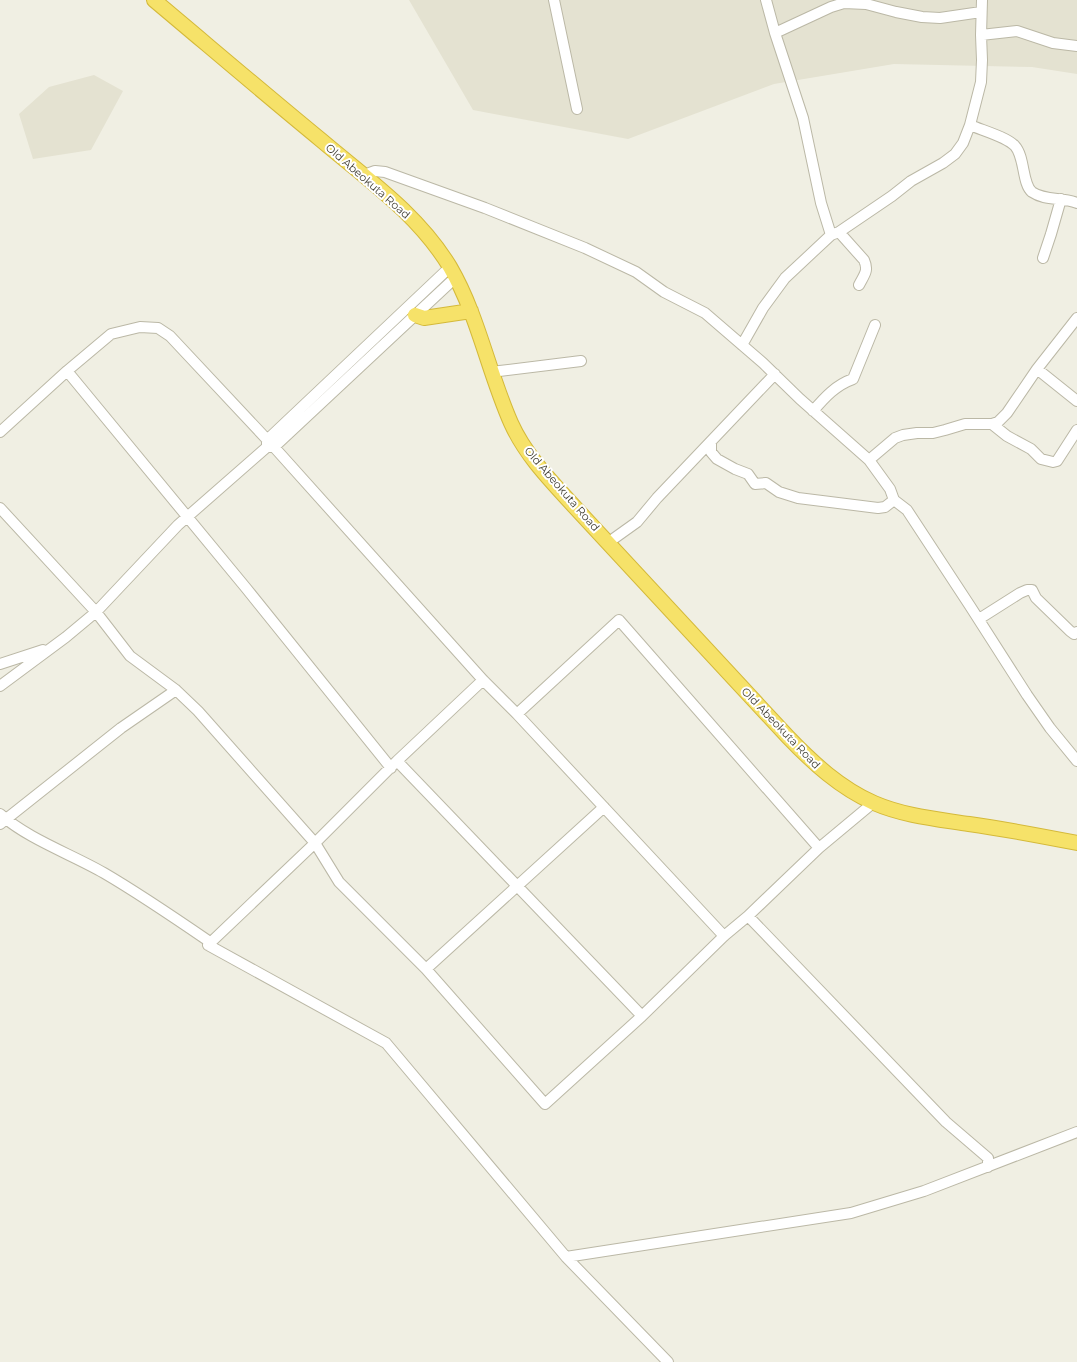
<svg xmlns="http://www.w3.org/2000/svg" width="1077" height="1362" viewBox="0 0 1077 1362" font-family="Montserrat,sans-serif">
<style>
.residential{fill:#e4e2d1}
.lines{fill:none;stroke-linecap:round;stroke-linejoin:round}
.minor-casing{stroke:#bbb8a6;stroke-width:12}
.highway-casing{stroke:#d4b93a;stroke-width:16}
.minor{stroke:#fff;stroke-width:10}
.highway{stroke:#f6e269;stroke-width:14}
.labels{text-anchor:middle;dominant-baseline:central;stroke-width:4;stroke-linejoin:round;paint-order:stroke}
.street-label{font-size:11px;fill:#423f34;stroke:#fff}
</style>
<rect width="100%" height="100%" fill="#f0efe3"/>
<path class="residential" d="M409,0H1077V74L1032,67L894,64L774,84L628,139L473,110Z
M94,75L123,91L91,150L33,159L19,114L49,87Z"/>
<g class="lines">
<defs>
<path id="minor" d="M554,0L577,109
M766,0L775,33L803,118L821,203L831,235
M775,33L831,7L844,3L866,4L896,12L922,17L940,18L981,12
M981,35L1017,31L1053,43L1077,46
M970,125C981,130 1007,137 1015,146C1025,157 1022,184 1032,192C1045,201 1063,197 1077,203
M364,175L375,171L385,172L485,208L585,248L636,272L664,292L705,313L763,363L800,399L869,460L890,489L894,500L907,510L970,606L1027,695L1050,728L1077,761
M839,232L864,260C869,271 864,275 859,285
M1043,258L1051,234L1061,199
M742,345L763,308L785,278L831,235L839,232L892,196L911,181L943,163L955,154L963,143L970,125L981,82L982,60L981,35L982,0
M1037,369L1077,401
M67,371L246,588L391,768
M491,372L581,361
M813,411C825,397 836,385 853,379L875,325
M992,424L1007,436L1031,449L1041,459L1053,462L1057,461L1077,430
M0,432L67,371L111,334L140,327L158,328L170,336L274,447L483,680L517,714L724,936
M711,442V452L717,459L735,469L748,474L755,484L766,483L779,492L798,498L878,508L885,507L894,500
M267,447V440L450,267
M869,460L895,438L903,435L917,433H933L945,430L965,424H992L998,422L1007,413L1037,369L1077,318
M0,508L96,612L130,656L176,690L198,711L315,843L339,882L426,969L545,1104L642,1016L724,936L748,916L819,848L873,803
M609,542L637,522L657,498L775,374
M979,619L1020,593L1027,590H1032L1036,598L1070,631L1074,634L1077,632
M0,664L43,650
M0,686L66,637L96,612L178,525L267,447H274L455,278
M517,714L619,620L819,848
M397,761L642,1016
M0,814C28,839 71,854 104,873C140,894 175,918 210,942L208,945
M0,824L121,728L176,690
M748,916L946,1122L988,1158V1167
M208,945L386,1043L566,1257L668,1362
M208,945L315,843L397,761L483,680
M426,969L604,807
M566,1257L851,1213L924,1191L1077,1132"/>
<path id="highway" d="M154,0C210,47 265,94 321,140C367,179 418,214 450,267C478,315 488,371 511,423C525,454 548,478 571,503L788,737C813,763 840,788 874,803C904,816 937,819 969,824C1005,829 1041,836 1077,843
M415,315L424,318L471,311"/>
</defs>
<use href="#minor" class="minor-casing"/>
<use href="#highway" class="highway-casing"/>
<use href="#minor" class="minor"/>
<use href="#highway" class="highway"/>
</g>
<g class="labels">
<g class="street-label">
<text transform="translate(368 181) rotate(41)">Old Abeokuta Road</text>
<text transform="translate(562 489) rotate(49)">Old Abeokuta Road</text>
<text transform="translate(781 728) rotate(46)">Old Abeokuta Road</text>
</g>
</g>
</svg>
